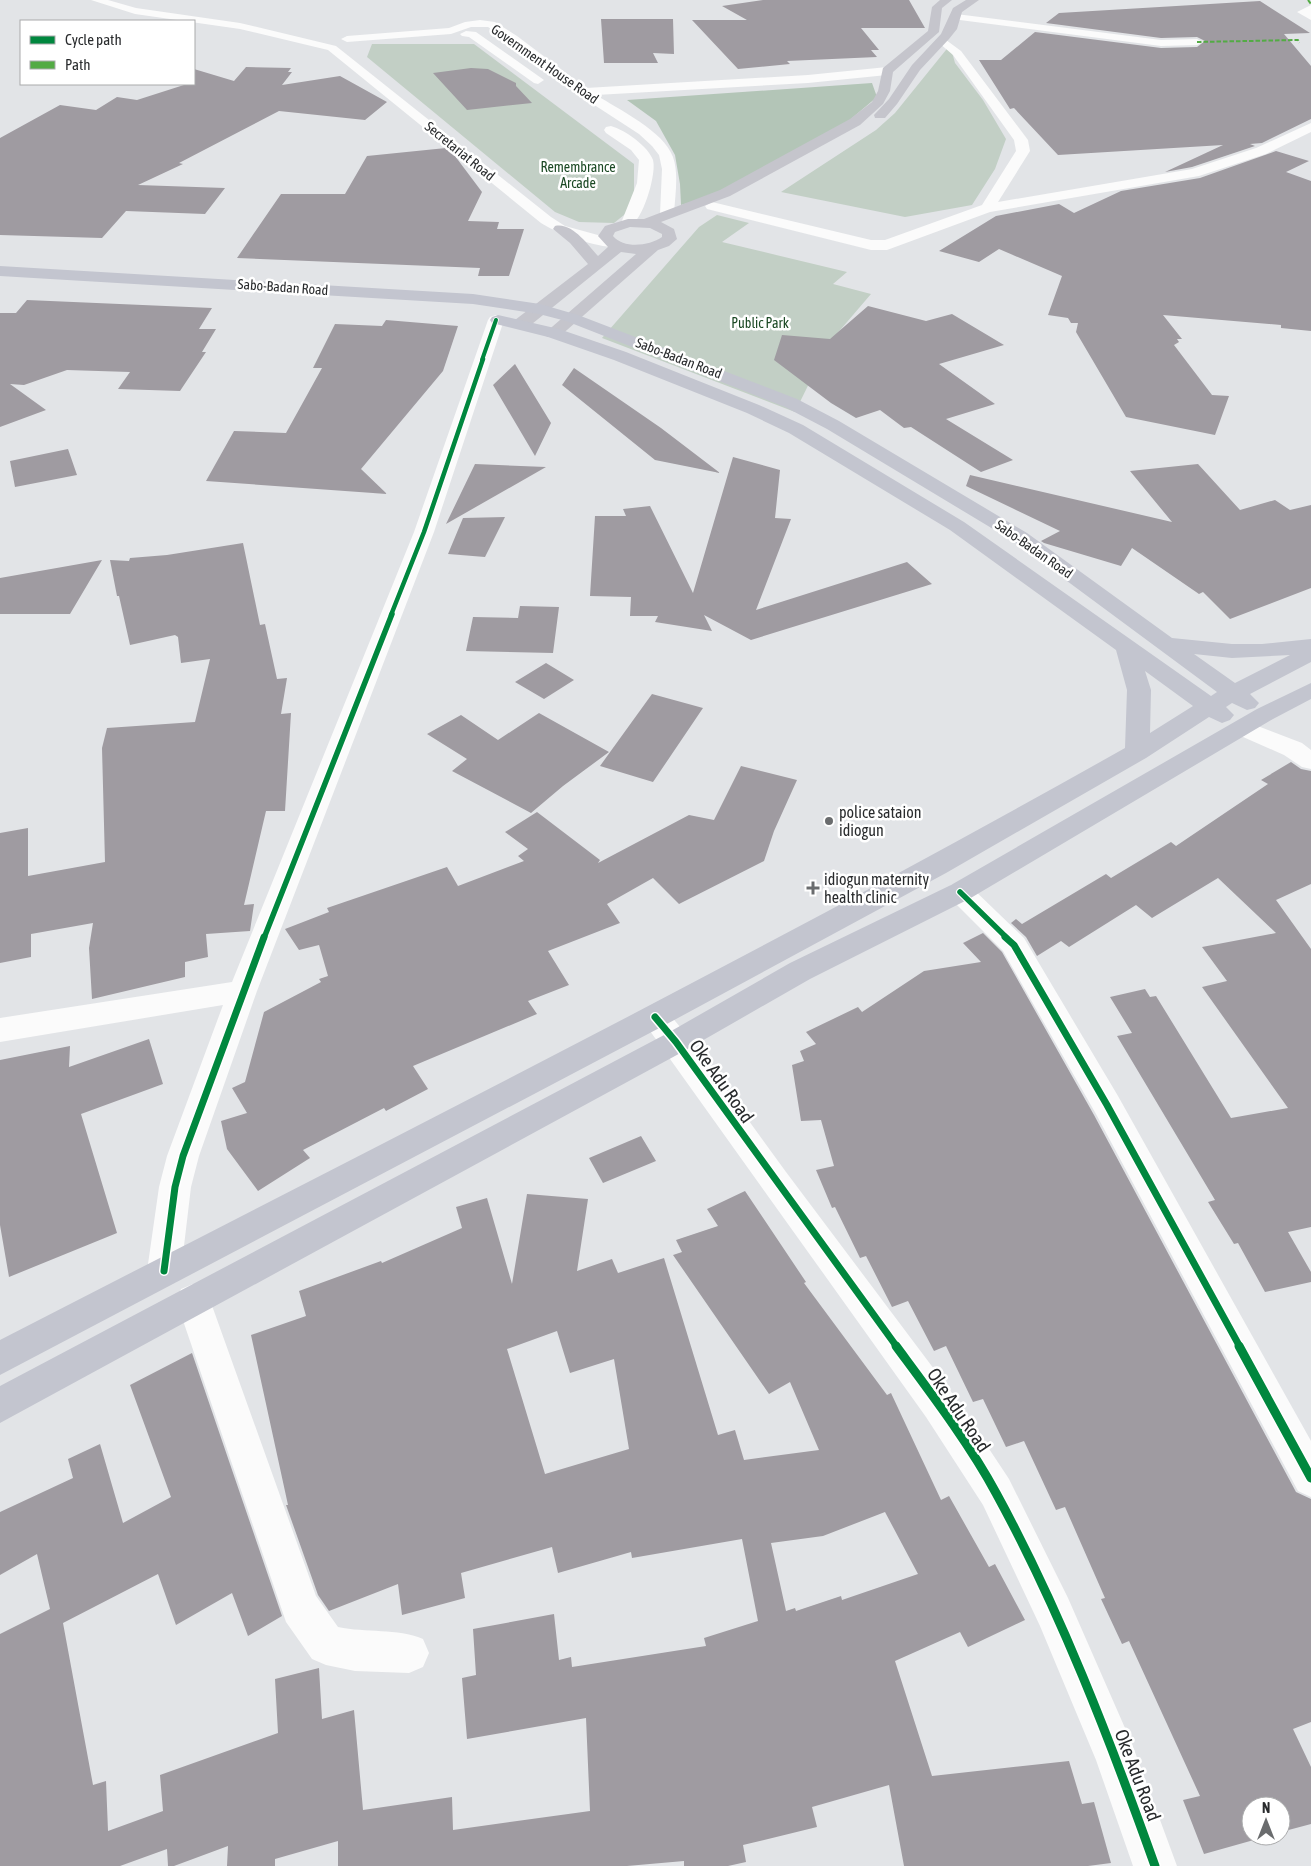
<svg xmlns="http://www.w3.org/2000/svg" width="1311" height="1866" viewBox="0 0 1311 1866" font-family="'Asap Condensed',sans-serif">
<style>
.green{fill:#c2cfc5}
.forest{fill:#b3c5b7}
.building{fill:#9f9ba1;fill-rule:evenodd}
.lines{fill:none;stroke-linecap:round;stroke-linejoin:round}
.minor{fill:#fbfbfb;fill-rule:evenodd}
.major{fill:#c5c5cc;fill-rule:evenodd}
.highway{fill:#c3c5cf;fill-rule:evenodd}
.quiet{stroke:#53ab44;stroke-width:2;stroke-dasharray:4.5 2;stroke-linecap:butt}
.cycleway-far4-casing{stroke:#fff;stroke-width:5.5}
.cycleway-far3-casing{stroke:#fff;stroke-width:7}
.cycleway-far2-casing{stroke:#fff;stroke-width:8}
.cycleway-far1-casing{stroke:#fff;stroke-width:10}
.cycleway-casing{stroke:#fff;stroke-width:12}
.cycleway-far4{stroke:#00873e;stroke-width:4}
.cycleway-far3{stroke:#00873e;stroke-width:4.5}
.cycleway-far2{stroke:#00873e;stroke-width:5.5}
.cycleway-far1{stroke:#00873e;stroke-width:7}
.cycleway{stroke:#00873e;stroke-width:9}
.poi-dot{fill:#6a6c6e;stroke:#fff;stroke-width:2}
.labels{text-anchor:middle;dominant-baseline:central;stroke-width:5;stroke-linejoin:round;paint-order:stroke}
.far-street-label{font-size:14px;fill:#292b2d;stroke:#fff}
.far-park-label{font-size:14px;fill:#1b4924;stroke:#fff}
.poi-label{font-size:16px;fill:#292b2d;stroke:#fff;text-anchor:start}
.near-street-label{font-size:19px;fill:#292b2d;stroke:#fff}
</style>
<rect width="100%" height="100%" fill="#e2e4e7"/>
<path class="green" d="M372,44H474L634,164V207L614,223L579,222L555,212L367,57Z
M950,45L955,63L983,100L1006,139L995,169L972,205L905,217L781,192L876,130L895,113Z
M717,215L749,223L722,242L847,272L833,284L871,294L829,343L795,412L602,338L699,227Z"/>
<path class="forest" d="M872,83L877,97L839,129L727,192L681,205L680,184L675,155L656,121L627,100Z"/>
<path class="building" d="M763,0H909L925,28H861L879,50H871L877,57L787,61L790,64L738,69L692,20H747L722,6Z
M1260,1L1310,33L1284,34L1311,66V119L1262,143L1250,144L1255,146L1192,167L1165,172L1223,145L1058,155L1014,108L1010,109L979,60H1001L1035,32L1161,48L1197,47L1205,41L1197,37L1161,38L1046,23L1059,13Z
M601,19H673L674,54L653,53L658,63H604Z
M246,67L291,68L288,72H292L282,85L340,76L387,102L365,120L279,111L179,163L183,164L138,185L225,188L205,214L126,211L102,238L0,235V138L60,105L96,110L117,97L137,100L187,84H194V69L234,81Z
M471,68L488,69L516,83V86L532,103L467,110L433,73Z
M446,148L455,156L482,192L468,221L499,222L497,229H524L509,276H478L480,268L237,258L281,194H345L367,156Z
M1276,151L1309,161L1286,172L1311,181V331L1281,328V325L1163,315L1182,339H1177L1179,342L1174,345L1212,395L1229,396L1215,435L1126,417L1076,332L1078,323H1071L1068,318L1048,315L1062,276L999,249L979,262L939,251L996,216L1059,204L1074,213L1121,191L1200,178Z
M27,300L212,308L199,329H216L202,352H206L180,391L118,389L130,372L67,370L24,385L10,384L46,410L0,427V313H16Z
M868,306L926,321L952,314L1004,345L939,364L995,404L946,419L1013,460L981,472L911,427L904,428L880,410L856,418L831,403L774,360L782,335L830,339Z
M386,320L458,326L443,371L361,469L387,494L206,481L234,431L286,433L322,368H313L335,324L382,326Z
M515,364L551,423L535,456L493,385Z
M574,368L661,428L720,473L655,460L562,385Z
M68,449L77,475L15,487L10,461Z
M733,457L780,470L775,518L791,519L756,610L907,562L932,584L751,640L704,615L712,631L655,622L658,616H630L631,597L590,596L595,516H626L623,509L650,506L693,593Z
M475,464L546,467L446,524Z
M1198,464L1240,510L1275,500L1290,510L1311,505V588L1230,619L1203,592L1199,594L1132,548L1121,566L1044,543L1041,541L1060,531L966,486L970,475L1172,522L1130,471Z
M505,517L485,557L448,554L463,518Z
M243,543L260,625L265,624L277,679L287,678L281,714L291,713L285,811H266L244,905L254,904L250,931L206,934L208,957L185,962V977L92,999L89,948L93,923L31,934V957L0,963V833L28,828V876L105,862L102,748L107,728L195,722L210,659L181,663L178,637L175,635L130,645L119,596H117L110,560L129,561L130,558L167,555Z
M102,560L70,614H0V578Z
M520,606L559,607L553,653L466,651L473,617L518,618Z
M546,663L574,680L544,699L515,682Z
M652,694L703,708L653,782L600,766Z
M539,713L609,752L563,786L531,813L452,771L467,759L427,734L461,715L498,740Z
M1291,762L1301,769L1311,771V884L1276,900L1311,949V1227L1288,1232L1311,1272V1282L1265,1292L1238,1243L1234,1244L1208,1202L1215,1200L1117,1036L1132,1033L1110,997L1145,989L1150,997L1156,996L1231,1118L1288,1108L1202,987L1227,981L1202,947L1276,933L1218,878L1152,918L1136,905L1069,947L1061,941L1037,956L1026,937L1011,923L1016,919L1022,924L1106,874L1111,878L1171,842L1176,846L1268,784L1261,780Z
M741,766L797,780L774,831L764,861L679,904L653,878L607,904L620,923L548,951L569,985L528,1001L537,1014L413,1066L428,1089L386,1111L384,1108L303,1150L310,1158L258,1191L227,1149L221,1121L247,1113L232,1088L245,1082L264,1012L321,982L319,979L328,976L319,945L299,950L285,929L329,912L327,908L447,867L458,886L524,861L518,856L528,849L505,832L537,812L600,860L598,863L689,815L714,820Z
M983,933L1002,952L1094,1115L1296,1492L1311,1499V1722L1293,1729L1311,1767V1824L1281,1832V1806H1251V1836H1268L1204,1854L1183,1800L1200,1796L1129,1641L1122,1644L1101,1599L1105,1598L1065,1507L1056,1510L1024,1441L1006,1447L983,1399L973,1402L946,1346L934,1351L908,1301L892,1307L866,1256L860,1258L835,1207L832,1208L816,1170L834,1166L821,1120L801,1121L792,1065L804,1061L800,1051L816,1044L806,1032L858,1007L862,1012L924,971L981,962L963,943Z
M149,1039L163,1084L81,1114L117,1233L9,1277L0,1225V1060L70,1046L69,1067Z
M641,1136L656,1161L603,1183L589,1158Z
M745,1191L806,1282L804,1283L887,1395L891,1393L941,1500L949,1496L989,1567L995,1564L1025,1620L968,1647L960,1632L895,1661L932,1776L1069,1761L1082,1804L1094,1802L1111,1863L1088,1866H904L889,1785L812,1807L817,1827L743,1845L746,1862L728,1866H684V1861L627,1866H338V1841L275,1859V1866H227L228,1846L174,1866H168L167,1849L120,1866H0V1634L50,1609L37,1554L0,1575V1512L73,1478L68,1459L100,1444L123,1523L171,1497L130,1385L192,1353L282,1616L248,1636L232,1593L176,1625L158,1574L63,1623L93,1785L106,1781L108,1831L163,1811L160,1775L278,1733L275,1679L319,1668L322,1719L354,1710L363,1810L452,1797L453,1830L590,1811L586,1718L467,1739L462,1678L476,1675L473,1629L554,1614L559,1660L571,1657L572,1667L706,1646L704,1638L758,1621L742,1539L632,1558L631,1552L558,1573L552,1547L461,1573L465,1598L402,1615L398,1584L329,1611L318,1595L286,1505H288L251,1335L306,1316L299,1291L381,1261L382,1263L462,1228L456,1207L487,1198L512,1284L527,1194L588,1199L577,1271L612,1259L618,1273L664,1258L718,1435L735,1430L744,1460L819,1450L790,1382L769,1394L673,1255L682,1252L676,1240L718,1226L707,1209ZM557,1331L570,1373L614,1359L629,1449L545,1474L507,1349ZM885,1512L918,1574L842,1600L841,1596L796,1611L795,1608L786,1611L771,1543L823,1536Z"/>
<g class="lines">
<path class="minor" d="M91,0H108L136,8L240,23L336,46L551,217L565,226L616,240L619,243L616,246C601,250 554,232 541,223L328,50L240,29L135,14Z
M1311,5V20L1297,12Z
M956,14L1161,40L1197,39L1203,42L1197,45L1161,46L952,19L951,17Z
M480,20L495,22L517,36L586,88L808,75L887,67L893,71L887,75L808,83L596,95C618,109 664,131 673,157C679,174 675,196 674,214L667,218L660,214L662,169L659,155L652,146L639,134L579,95L509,40L488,27H471L451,34L347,42L341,39L347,36L449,28L465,22Z
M466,31L476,32L544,80L538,84L534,83L469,37L462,36L460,34Z
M942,37L961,51L1028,140L1030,151L998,202L1192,169L1256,148L1311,123V132L1266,154L1199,176L990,212L887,250H871L707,209L705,206L712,202L871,240H885L982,205L1016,151L1014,140L953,55L938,42V38Z
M611,126C625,130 648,146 653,160C657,174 642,224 628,227L621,223L637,183L639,160L631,150L606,133L604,130L606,127Z
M496,315L502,317L504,320L434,532L257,991L199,1156L191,1187L181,1271L176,1282L164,1286L152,1282L147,1271L159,1187L167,1156L223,1005L0,1042V1018L232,982L414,532L488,320L490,317Z
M1242,720L1302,743L1311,750V769L1302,767L1284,755L1234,733L1230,728L1234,723Z
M960,882L969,885L1024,938L1118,1096L1311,1441V1497L1298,1491L1096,1114L1003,951L951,899L947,892L951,885Z
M655,1006L665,1009L686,1034L786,1172L952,1393L1009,1479L1068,1598L1132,1744L1177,1866H1133L1096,1760L1040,1626L983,1505L926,1417L640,1017L645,1009Z
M193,1284L205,1289L210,1300L316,1596L338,1627C366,1633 397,1628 423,1639L429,1653L423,1667L409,1673L355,1671L326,1665L312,1659L286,1622L176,1300L181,1289Z"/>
<path class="major" d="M940,0H952L942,8L939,32L893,72L890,91L883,104L860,125L730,196L661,222L674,229L677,239L669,246L658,250L559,337H547L545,333L636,254L621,252L527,328H515L513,324L515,320L588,264L570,243L553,229L555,226C572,222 588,245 598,256L608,247L598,236L605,226L628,219H644L720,190L850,119L872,102L878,91L883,68L928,31L932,7ZM630,227L650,228L662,234V237C649,246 624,249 613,236L615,232Z
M966,0H979L962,12L957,29L949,39L920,70L897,104L885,118H875L874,115L889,99L912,65L941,34L953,8Z"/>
<path class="highway" d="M0,266L473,294L540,304L578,315L797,399L839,421L1027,533L1172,638L1232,644H1262L1311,639V662L1250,694L1259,703L1255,708L1247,710L1232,703L1226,707L1234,715L1230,720L1222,723L1209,717L1146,758L946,873L665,1025L0,1375V1340C377,1146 756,956 1125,748L1127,690L1116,650L950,530L789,433L747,413L614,360L548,337L492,323L490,320L492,317L498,315L559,329L626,352L759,405L803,425L964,522L1211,696L1217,692L1013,541L827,429L785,407L566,321L539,314L473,304L0,276ZM1194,654L1232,658L1290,655L1235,683ZM1145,671L1193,706L1150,733L1151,690Z
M1311,683V699L1273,719L969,899L810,979L686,1050L0,1423V1386L666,1034L790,963L951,885L1257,709Z"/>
<path class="quiet" d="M1308,0L1311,4
M1197,42L1298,40L1299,43"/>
<defs>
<path id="cycleway-far4" d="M482,360L496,320"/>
<path id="cycleway-far3" d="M391,615L424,532L483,359"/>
<path id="cycleway-far2" d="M960,892L1007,938
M264,938L392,614"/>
<path id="cycleway-far1" d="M1005,937L1014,945L1107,1105L1240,1347
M655,1017L676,1042L897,1347
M164,1271L175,1187L183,1156L264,937"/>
<path id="cycleway" d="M896,1346C930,1392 969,1443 996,1493C1060,1610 1110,1740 1155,1866
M1239,1346L1311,1478"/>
</defs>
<use href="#cycleway-far4" class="cycleway-far4-casing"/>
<use href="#cycleway-far3" class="cycleway-far3-casing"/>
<use href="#cycleway-far2" class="cycleway-far2-casing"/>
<use href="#cycleway-far1" class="cycleway-far1-casing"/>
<use href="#cycleway" class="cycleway-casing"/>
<use href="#cycleway-far4" class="cycleway-far4"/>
<use href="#cycleway-far3" class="cycleway-far3"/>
<use href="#cycleway-far2" class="cycleway-far2"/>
<use href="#cycleway-far1" class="cycleway-far1"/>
<use href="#cycleway" class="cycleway"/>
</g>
<g class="poi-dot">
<circle cx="829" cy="821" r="5"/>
<path d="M810.5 880.5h5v5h5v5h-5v5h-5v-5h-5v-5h5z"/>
</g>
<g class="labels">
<g class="far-street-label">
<text transform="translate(545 64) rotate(35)">Government House Road</text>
<text transform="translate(460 151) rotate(39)">Secretariat Road</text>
<text transform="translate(283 287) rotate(4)">Sabo-Badan Road</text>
<text transform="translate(679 358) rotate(21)">Sabo-Badan Road</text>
<text transform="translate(1034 549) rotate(35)">Sabo-Badan Road</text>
</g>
<g class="far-park-label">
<text x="578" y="167">Remembrance<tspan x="578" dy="16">Arcade</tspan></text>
<text x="760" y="323">Public Park</text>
</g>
<g class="poi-label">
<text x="839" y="812">police sataion<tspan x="839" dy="18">idiogun</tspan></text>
<text x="824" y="879">idiogun maternity<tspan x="824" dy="18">health clinic</tspan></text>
</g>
<g class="near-street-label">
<text transform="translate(722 1081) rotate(55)">Oke Adu Road</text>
<text transform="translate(959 1410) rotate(56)">Oke Adu Road</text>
<text transform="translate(1138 1775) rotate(69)">Oke Adu Road</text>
</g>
</g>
<rect x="20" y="20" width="175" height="65" fill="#ffffff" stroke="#a9aaab"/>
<rect x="30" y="36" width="25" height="8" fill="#00873e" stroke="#a9aaab"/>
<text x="65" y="45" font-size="15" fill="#292b2d">Cycle path</text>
<rect x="30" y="61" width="25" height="8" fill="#53ab44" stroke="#a9aaab"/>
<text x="65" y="70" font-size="15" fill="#292b2d">Path</text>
<g transform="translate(1266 1821)"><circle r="24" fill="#ffffff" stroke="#a9aaab"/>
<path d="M0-4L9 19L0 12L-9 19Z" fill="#6a6c6e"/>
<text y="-8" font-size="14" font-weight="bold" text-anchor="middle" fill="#292b2d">N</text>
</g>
</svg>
